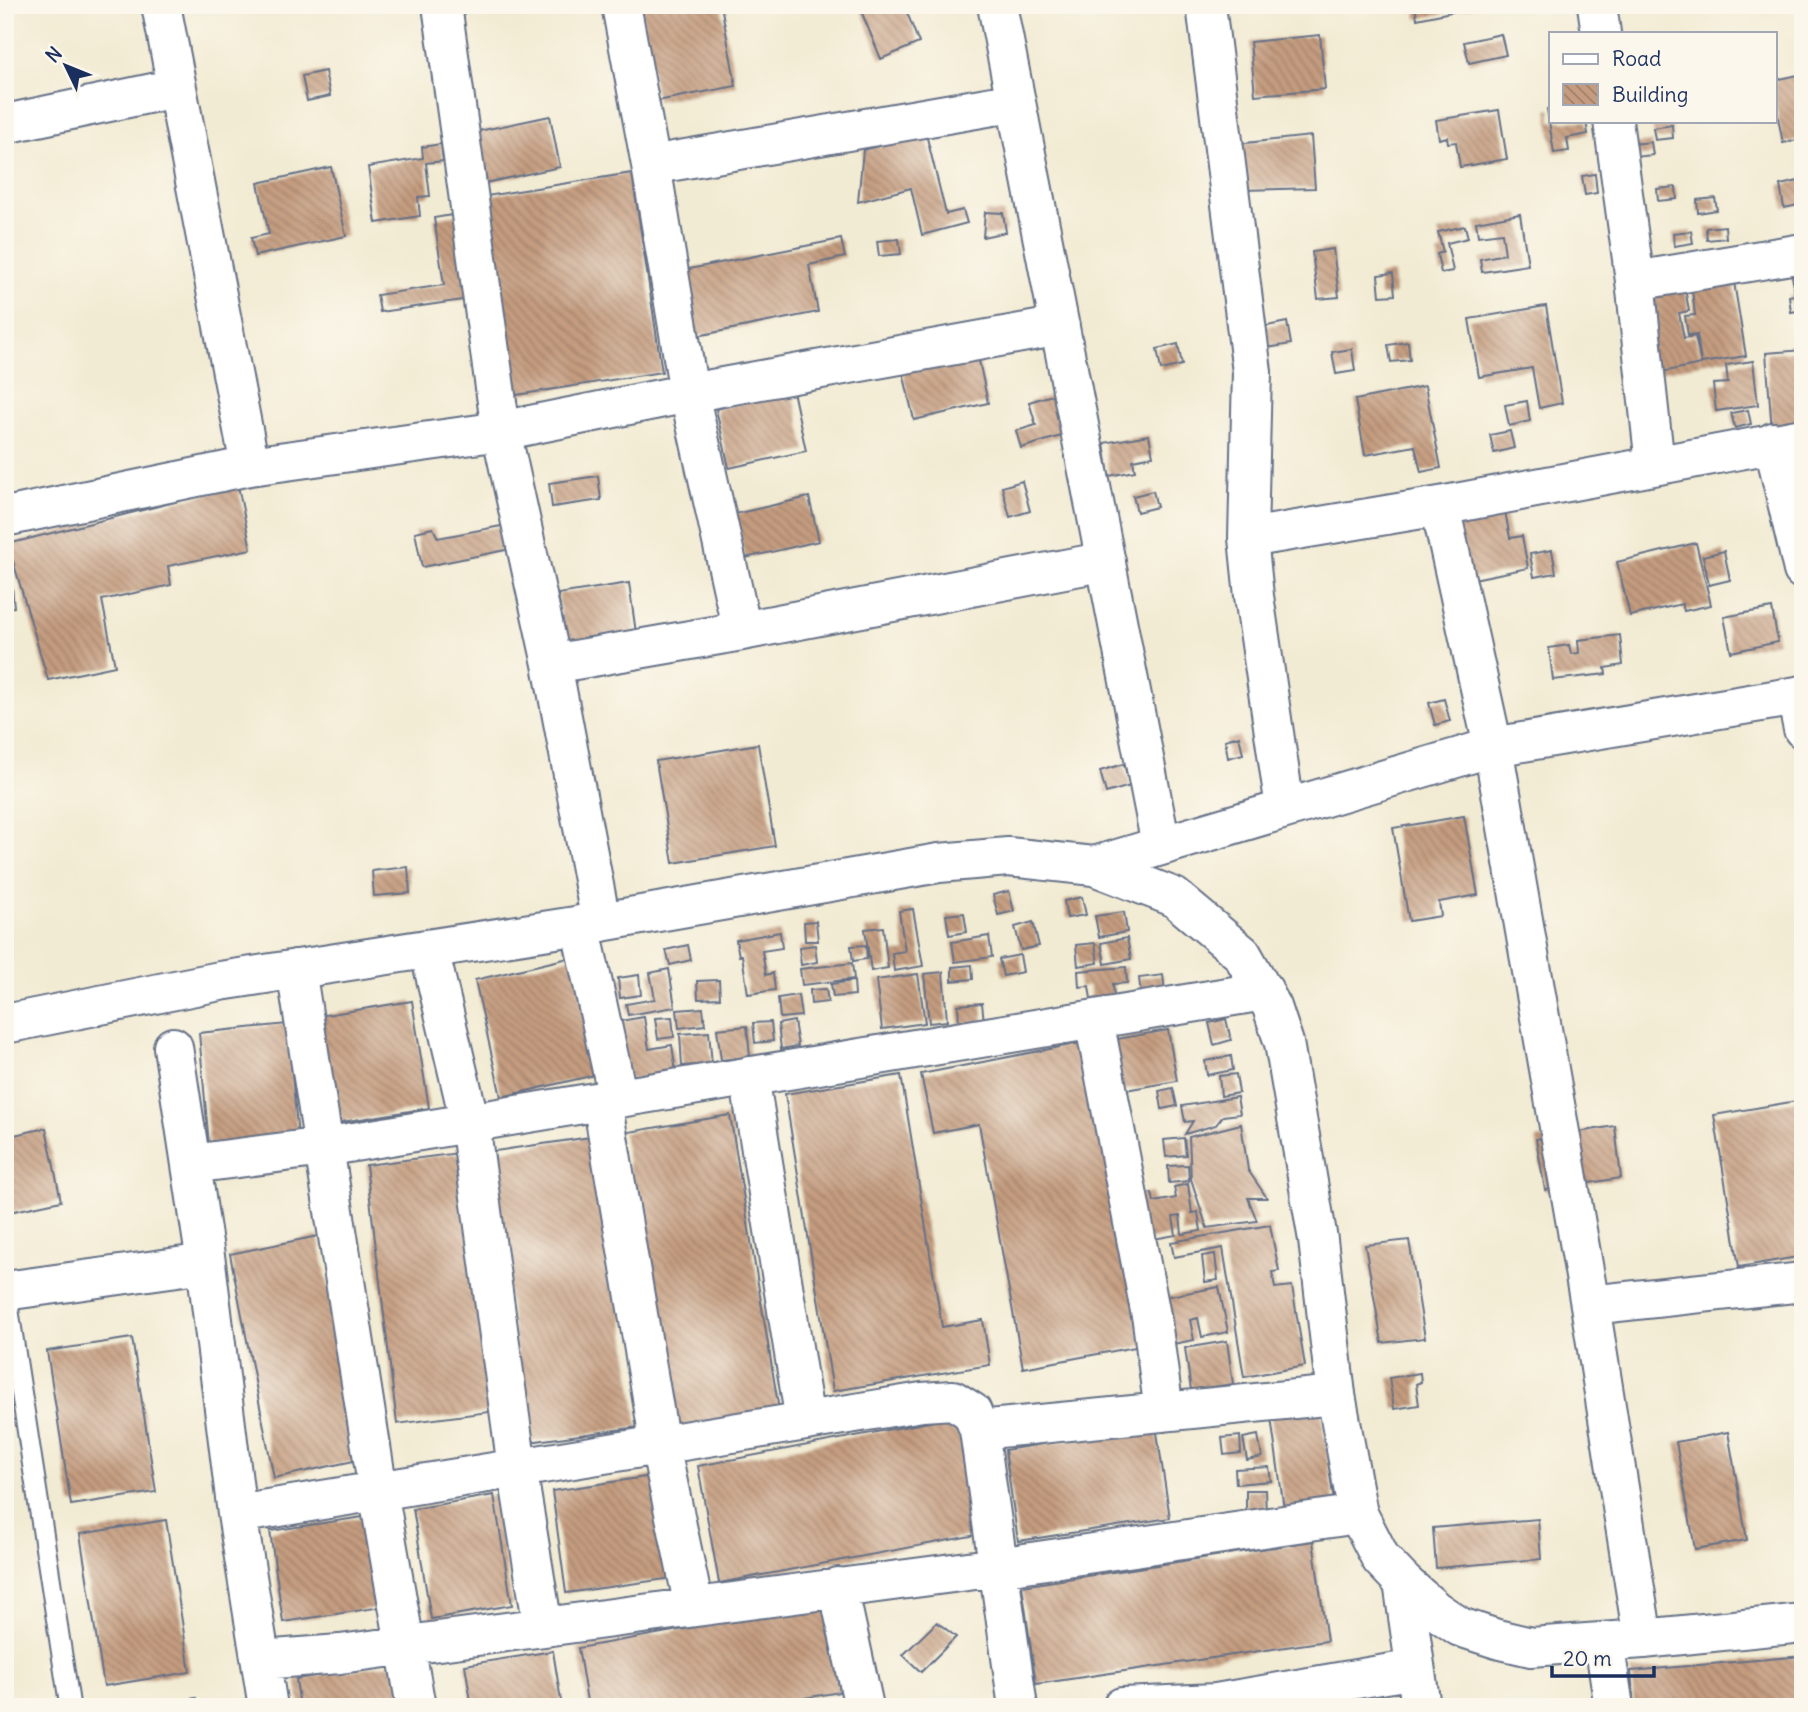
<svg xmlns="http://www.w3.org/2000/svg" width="1808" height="1712" viewBox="0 0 1808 1712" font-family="Delius,sans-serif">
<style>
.building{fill:url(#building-back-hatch)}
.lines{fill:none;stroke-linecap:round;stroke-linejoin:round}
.lane-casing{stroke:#667187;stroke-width:23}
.street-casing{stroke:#667187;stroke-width:42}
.secondary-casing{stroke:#667187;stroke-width:42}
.lane{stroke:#fff;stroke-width:19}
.street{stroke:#fff;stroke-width:38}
.secondary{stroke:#fff;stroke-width:38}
</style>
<defs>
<pattern id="building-back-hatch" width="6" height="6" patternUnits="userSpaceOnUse" patternTransform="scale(1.75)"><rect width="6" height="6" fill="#c59c7f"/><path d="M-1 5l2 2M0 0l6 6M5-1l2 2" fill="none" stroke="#9f806b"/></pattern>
</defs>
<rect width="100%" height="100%" fill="#fbf7ec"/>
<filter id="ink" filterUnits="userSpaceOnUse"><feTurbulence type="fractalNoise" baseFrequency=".0143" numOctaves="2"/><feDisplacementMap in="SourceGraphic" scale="14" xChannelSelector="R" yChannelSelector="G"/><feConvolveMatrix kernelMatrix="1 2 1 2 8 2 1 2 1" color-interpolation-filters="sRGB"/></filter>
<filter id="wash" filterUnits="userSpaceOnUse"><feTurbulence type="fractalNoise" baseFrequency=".00686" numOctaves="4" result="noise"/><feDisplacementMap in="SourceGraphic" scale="28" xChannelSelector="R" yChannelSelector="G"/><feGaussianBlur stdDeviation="1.57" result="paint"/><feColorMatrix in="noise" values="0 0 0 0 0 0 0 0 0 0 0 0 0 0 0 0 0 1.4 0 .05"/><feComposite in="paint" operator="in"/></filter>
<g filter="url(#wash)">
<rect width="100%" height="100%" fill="#f2ebd3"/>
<g id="blocks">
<path class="building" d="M640,5H721L736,86L657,101Z
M862,5H904L919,43L881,59L859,6Z
M1415,5H1480V6L1417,19Z
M1501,34L1506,55L1469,63L1464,42Z
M1320,35L1325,89L1255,95L1250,42Z
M325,71L330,96L307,101L302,76Z
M1803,74V139L1783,143L1775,103V80Z
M1547,109H1551V121H1586L1588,134L1567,138L1569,151L1554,153Z
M1499,110L1507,159L1460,167L1456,142L1448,143L1447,137L1439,139L1436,120Z
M550,116L560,167L485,183L474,132Z
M1672,125L1673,138L1655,140L1653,128Z
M926,134L946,214L963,210L967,223L922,235L911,188L858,202L863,150Z
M1311,136L1315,188L1243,190L1237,144Z
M1651,142L1653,155L1634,157L1632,144Z
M441,144L443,161L426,163L430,196L418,197L420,216L376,223L368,167L423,158L422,147Z
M331,167L346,236L255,256L251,238L269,234L258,183Z
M632,173L662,372L510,396L480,197Z
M1595,174L1597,193L1585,195L1582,176Z
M1803,180V204L1784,208L1780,185Z
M1676,187L1677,199L1658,201L1657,189Z
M1715,198L1717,210L1698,213L1697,200Z
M985,212L1003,213L1006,232L983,237Z
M458,214L470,299L380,312L377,295L444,285L434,218Z
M1520,214L1528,265L1482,272L1480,259L1505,254L1502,233L1478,236L1476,222Z
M1465,226L1468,238L1447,243L1453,271L1441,273L1437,254L1443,252L1438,232Z
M1725,226L1726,238L1707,240L1706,228Z
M1691,231L1693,243L1674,246L1673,233Z
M841,239L845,257L809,265L818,312L697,336L684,270Z
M899,239L901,254L879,256L877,241Z
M1333,249L1339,297L1318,299L1312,252Z
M1393,273L1395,295L1380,296L1378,275Z
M1803,273V337H1801L1797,311L1791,312L1789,296L1795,295L1792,275Z
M1734,282L1746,356L1701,363L1697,334L1688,335L1685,316L1695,315L1692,289Z
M1685,288L1689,311L1679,313L1684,338L1695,336L1701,364L1652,374L1637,297Z
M1546,306L1562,403L1539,408L1532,368L1479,377L1469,319Z
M1287,322L1291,344L1267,348L1262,327Z
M1408,342L1410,360L1391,362L1388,345Z
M1178,344L1182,365L1161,370L1157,349Z
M1352,349L1355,371L1336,374L1332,352Z
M1803,350V428L1772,431L1766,353Z
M977,351L988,403L914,420L902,368Z
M1753,361L1758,405L1716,411L1713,384L1728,383L1726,365Z
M1425,386L1441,468L1421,472L1415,446L1365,455L1355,400Z
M793,391L806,451L729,468L716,409Z
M1059,393L1071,433L1021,448L1016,431L1036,425L1029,402Z
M1527,401L1530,421L1509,426L1505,405Z
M1748,410L1751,424L1735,428L1731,413Z
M1510,431L1514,448L1494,453L1490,435Z
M1149,435L1153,456L1133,460L1135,471L1109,476L1104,443Z
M598,476L601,500L552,507L549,483Z
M1022,481L1030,511L1010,517L1002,487Z
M238,486L251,549L168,566L171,585L102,600L115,666L48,680L8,544Z
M1153,491L1157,507L1137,512L1133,496Z
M809,497L819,541L745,558L735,514Z
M1505,511L1510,538L1522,536L1528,568L1449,584L1438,524Z
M512,524L516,548L422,567L415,532L433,528L438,538Z
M1696,543L1711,605L1684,611L1682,604L1630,616L1617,562Z
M5,544H8L14,607L5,608Z
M1552,550L1556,573L1534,577L1530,554Z
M1724,551L1730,580L1709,585L1703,556Z
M629,583L636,633L565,644L558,594Z
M1772,608L1778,642L1731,652L1724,617Z
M1620,635L1623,665L1605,668L1606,674L1553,680L1549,648L1569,645L1571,654L1579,653L1578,640Z
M1444,699L1450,721L1435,725L1429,703Z
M1239,736L1243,754L1228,758L1225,740Z
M758,744L775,846L673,863L656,761Z
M1124,764L1130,786L1106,793L1100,771Z
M1464,816L1478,895L1439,902L1441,916L1409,921L1393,828Z
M408,867L410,893L374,896L372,871Z
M1009,891L1014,911L998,915L993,895Z
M1082,897L1086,915L1067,918L1064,901Z
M913,909L923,966L894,971L892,953L905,951L899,911Z
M1124,912L1127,932L1099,937L1095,916Z
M964,913L967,932L949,935L946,915Z
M816,921L818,941H805L804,922Z
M1033,922L1039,946L1021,950L1015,927Z
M883,927L888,968L871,971L865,929Z
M780,932L782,948L762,951L766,975L773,973L775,990L748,994L742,955L739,956L736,940Z
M989,936L992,957L955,962L952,942Z
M1127,938L1131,959L1105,964L1101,943Z
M1095,943L1098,963L1078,966L1076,945Z
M688,945L691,960L670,965L666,950Z
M815,945L817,962L801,965L799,947Z
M866,945L867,959L853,961L851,946Z
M1020,955L1023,972L1003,976L999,959Z
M573,957L599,1074L501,1097L475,980Z
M852,963L854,979L802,985L800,969Z
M972,965L973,979L952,981V967Z
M1126,967L1127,983L1113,984L1114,997L1091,999L1089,986L1079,987L1078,971Z
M669,969L675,1007L628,1015L626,1004L655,999L650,973Z
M943,972L947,1021L929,1023L924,974Z
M918,974L925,1023L882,1029L876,980Z
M639,975L641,995L620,998L618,978Z
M1163,975L1165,991L1141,995L1139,978Z
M719,980L720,998L698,999L697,981Z
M854,981L855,995L833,997L831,984Z
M826,989L828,1002L811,1004L810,990Z
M798,995L801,1016L780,1018L778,998Z
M412,1001L429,1108L323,1125L307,1018Z
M982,1003L984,1022L959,1024L958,1005Z
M703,1008L705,1025L679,1028L677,1010Z
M644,1017L649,1049L672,1045L676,1072L629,1080L620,1021Z
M672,1017L674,1037L658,1039L655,1018Z
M1226,1019L1231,1040L1214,1045L1209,1023Z
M794,1021L798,1046L781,1049L778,1024Z
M771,1022L773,1041L755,1043L753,1023Z
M287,1024L298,1136L209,1145L199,1033Z
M747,1026L750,1057L721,1060L717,1029Z
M1168,1030L1177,1081L1114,1092L1106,1041Z
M709,1032L712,1064L682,1066L680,1034Z
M1091,1041L1146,1345L1023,1368L979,1124L933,1133L921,1074Z
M1231,1056L1233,1070L1207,1075L1205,1061Z
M1236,1074L1239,1093L1221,1096L1219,1076Z
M901,1075L942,1327L983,1320L990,1365L833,1391L785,1094Z
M1173,1088L1177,1106L1162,1109L1159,1091Z
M1237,1097L1240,1114L1223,1116L1216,1125L1185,1134L1193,1121L1185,1122L1182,1106Z
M1803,1100V1256L1739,1267L1714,1115Z
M730,1115L779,1410L672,1429L623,1133Z
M1241,1124L1248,1170L1267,1198H1248L1257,1221L1207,1228L1191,1179L1189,1137Z
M1615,1126L1621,1178L1545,1190L1536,1139Z
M46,1128L61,1201L5,1213V1137Z
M598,1136L638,1427L529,1442L488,1152Z
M1184,1138L1186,1155L1166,1157L1164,1140Z
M466,1152L497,1411L397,1424L366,1165Z
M1188,1165L1189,1181L1169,1183L1168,1166Z
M1188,1184L1192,1213L1198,1212L1201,1231L1182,1234L1180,1216L1173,1217L1176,1235L1142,1241L1136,1195L1152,1193L1154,1202L1176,1198L1174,1187Z
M1270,1225L1279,1271L1272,1272L1275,1288L1292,1286L1305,1366L1244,1377L1223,1248L1174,1257L1171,1242Z
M318,1236L363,1459L274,1478L230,1254Z
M1409,1240L1425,1338L1382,1343L1365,1245Z
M1215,1254L1218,1280L1205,1282L1202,1256Z
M1219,1287L1228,1332L1202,1337L1198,1318L1190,1320L1194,1340L1173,1344L1164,1297Z
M132,1338L156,1492L71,1505L47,1351Z
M1227,1341L1233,1384L1191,1390L1185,1348Z
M1420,1373L1421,1382L1416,1384L1419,1405L1394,1409L1389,1378Z
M1320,1404L1335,1509L1285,1516L1270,1411Z
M961,1416L982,1534L719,1583L698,1466Z
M1156,1426L1170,1518L1018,1541L1005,1450Z
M1728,1432L1747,1540L1695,1549L1676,1442Z
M1258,1435L1262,1457L1247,1460L1243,1438Z
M1240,1436L1241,1453L1224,1455L1222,1438Z
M1269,1467L1271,1481L1236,1484L1235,1469Z
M659,1475L673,1578L566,1593L552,1491Z
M1246,1490H1265L1266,1513H1246Z
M494,1495L512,1605L431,1619L413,1509Z
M370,1516L382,1607L283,1622L270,1531Z
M1538,1519L1541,1559L1436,1568L1433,1528Z
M166,1520L190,1672L104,1686L80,1534Z
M1313,1541L1327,1641L1036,1684L1022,1586Z
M825,1604L840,1692L751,1707H588L578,1648Z
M937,1622L956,1637L921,1672L903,1655Z
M553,1651L562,1707H472L465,1665Z
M1803,1656V1707H1634L1631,1671Z
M402,1662L409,1707H300L296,1679Z
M1367,1692L1369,1707H1267Z
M196,1698L198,1707H156V1705Z"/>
</g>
</g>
<g filter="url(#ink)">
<use href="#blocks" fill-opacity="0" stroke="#667187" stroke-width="2"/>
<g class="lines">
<defs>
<path id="lane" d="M5,1286L70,1707"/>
<path id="street" d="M161,5L250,466
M442,5L501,431L552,664L601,922
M621,5L651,165L689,393L742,631
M997,5L1161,845
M1206,5L1252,372L1248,538L1254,596L1285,808
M1597,5L1601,33
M1613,121L1635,281L1655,465
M5,124L176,88
M651,165L1016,102
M1635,281L1803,253
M1773,442L1803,570
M1440,506L1493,747L1590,1305
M5,517L250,466L501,431L689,393L1060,326
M1248,538L1440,506L1803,438
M552,664L742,631L1106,561
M1796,696L1803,729
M1094,866L1493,747L1803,695
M580,925L618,1098
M429,949L470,1123L517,1468L543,1627
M296,969L378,1491L416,1707
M1094,1020L1152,1321L1164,1412
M173,1047L206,1263L237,1514L268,1707
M749,1076L805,1421
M602,1101L660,1445L694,1607
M191,1164L324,1147L1264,991
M5,1291L206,1263
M979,1430L1336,1395
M237,1514L922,1402L953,1400L972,1412L979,1430L1018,1707
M1403,1582L1421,1707
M838,1587L864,1707
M1643,1639L1590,1305L1803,1282
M1604,1642L1614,1707
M261,1660L340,1654L998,1567L1358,1514
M1122,1707L1216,1703L1415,1669"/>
<path id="secondary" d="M5,1024L220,981L601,922L939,863L1008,857L1094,866L1174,897L1242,954L1272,1007L1284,1043L1318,1240L1336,1395L1358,1514L1381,1559L1403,1582L1435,1610L1460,1627L1497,1639L1531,1647L1643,1639L1803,1623"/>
</defs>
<use href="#lane" class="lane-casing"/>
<use href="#street" class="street-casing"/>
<use href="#secondary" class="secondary-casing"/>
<use href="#lane" class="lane"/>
<use href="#street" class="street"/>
<use href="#secondary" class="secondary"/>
</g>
</g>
<rect width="1808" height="1712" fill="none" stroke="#fbf7ec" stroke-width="28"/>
<rect x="1549" y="32" width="228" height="91" fill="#fbf7ec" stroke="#a1a7b3" stroke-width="2"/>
<rect x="1563" y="54" width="35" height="10" fill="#ffffff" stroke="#a1a7b3" stroke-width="2"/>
<text x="1612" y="66" font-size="21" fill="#1b2f5e">Road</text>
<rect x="1563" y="84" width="35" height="21" fill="url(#building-back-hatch)" stroke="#a1a7b3" stroke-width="2"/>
<text x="1612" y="102" font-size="21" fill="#1b2f5e">Building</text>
<g transform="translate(66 66) rotate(313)" stroke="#fbf7ec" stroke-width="5" paint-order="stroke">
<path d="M0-5L12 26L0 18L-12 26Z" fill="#1b2f5e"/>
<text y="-10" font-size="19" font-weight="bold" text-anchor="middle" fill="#1b2f5e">N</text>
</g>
<path d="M1552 1666v10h102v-10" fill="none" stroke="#1b2f5e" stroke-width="3.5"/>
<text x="1563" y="1666" font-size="21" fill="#1b2f5e" stroke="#fbf7ec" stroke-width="5" paint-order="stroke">20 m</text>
</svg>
